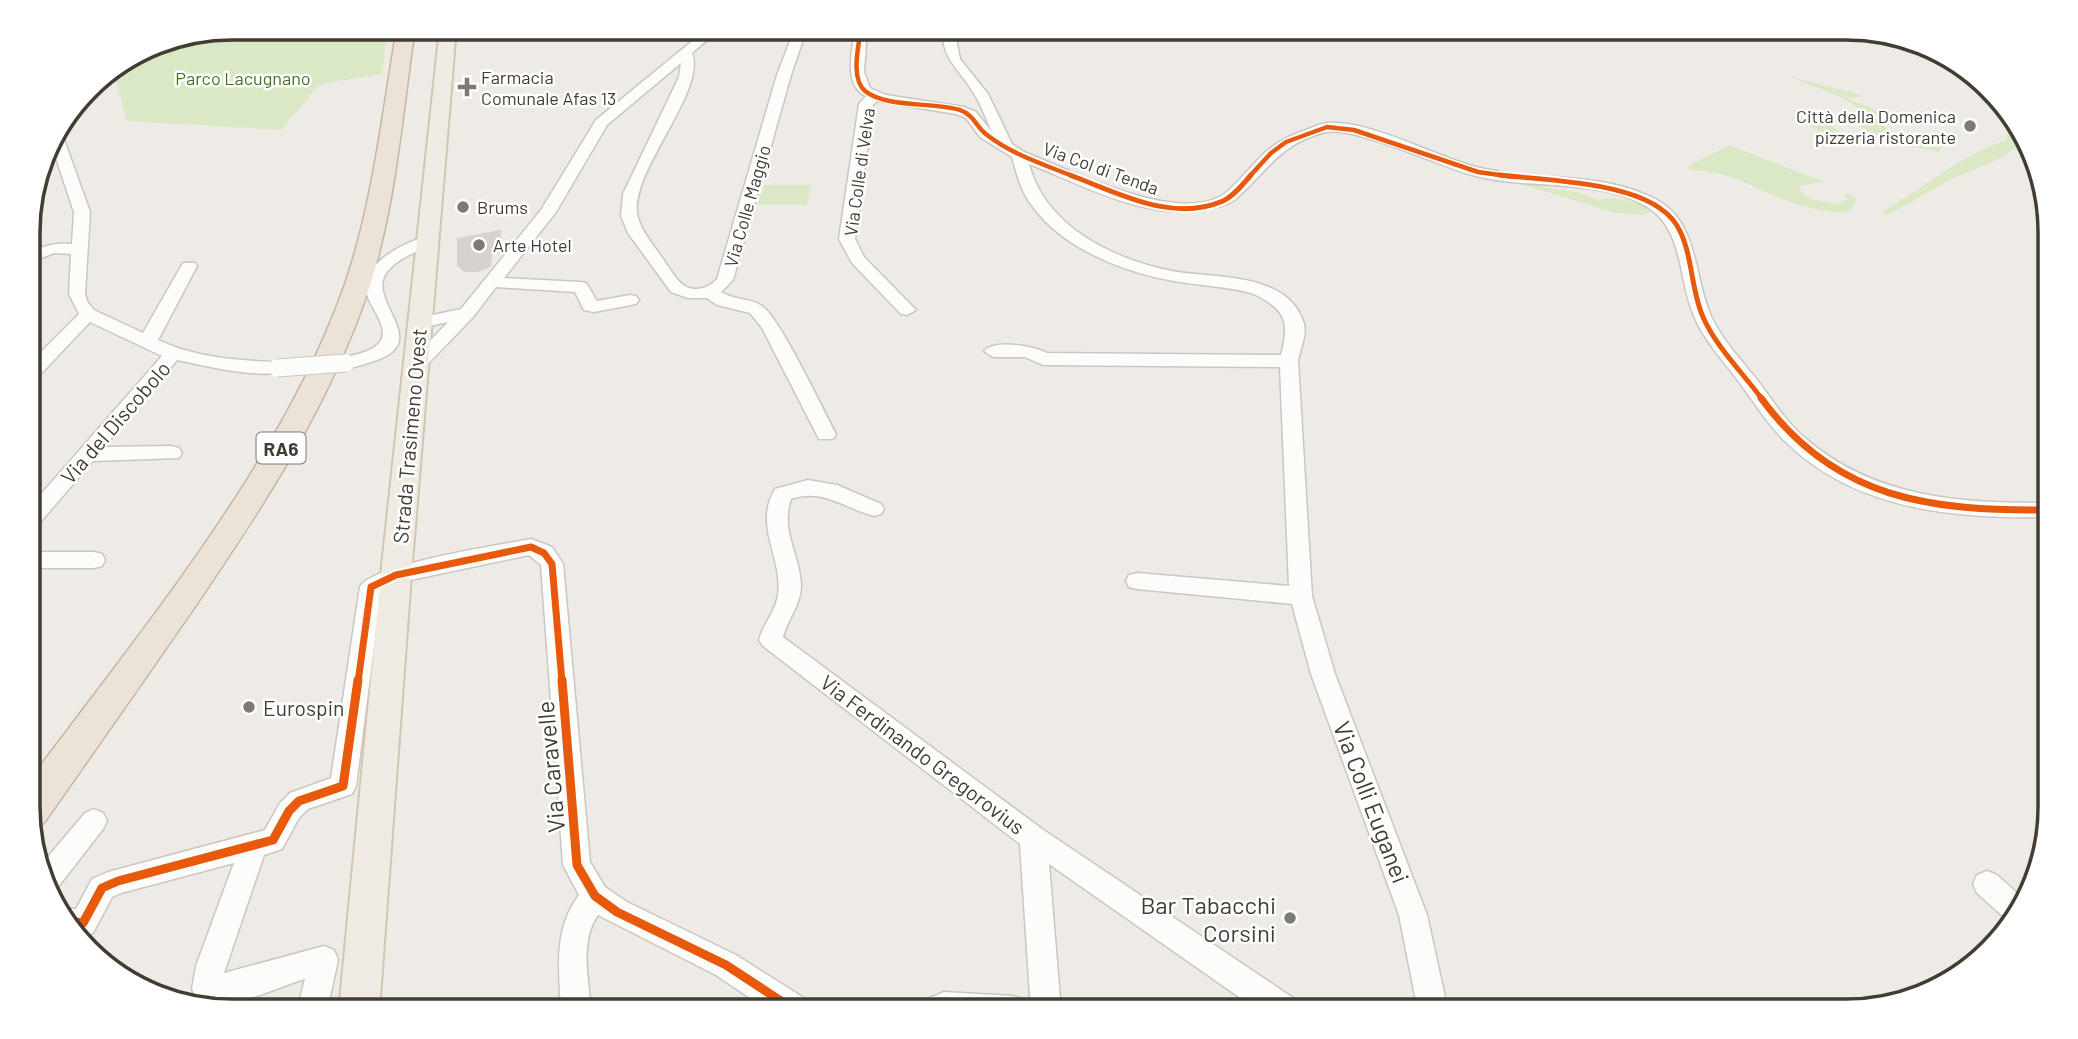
<svg xmlns="http://www.w3.org/2000/svg" width="2078" height="1039" viewBox="0 0 2078 1039" font-family="Barlow,sans-serif">
<style>
.green{fill:#dbe8c6}
.building{fill:#d6d2cd;stroke:#d6d2cc;stroke-width:2}
.lines{fill:none;stroke-linecap:round;stroke-linejoin:round}
.minor-casing{stroke:#cac7c2;stroke-width:3}
.major-casing{stroke:#d0c6b3;stroke-width:4}
.highway-casing{stroke:#c5b7a1;stroke-width:3}
.minor{fill:#fcfcfb;fill-rule:evenodd}
.major{fill:#f0ebe2;fill-rule:evenodd}
.highway{fill:#ebe3d7;fill-rule:evenodd}
.minor-bridge-casing{stroke:#cac7c2;stroke-width:19;stroke-linecap:butt}
.minor-bridge{stroke:#fcfcfb;stroke-width:17}
.cycleway-far3-casing{stroke:#fff;stroke-width:7}
.cycleway-far2-casing{stroke:#fff;stroke-width:9}
.cycleway-far1-casing{stroke:#fff;stroke-width:11}
.cycleway-casing{stroke:#fff;stroke-width:13}
.cycleway-far3{stroke:#e8590c;stroke-width:4.5}
.cycleway-far2{stroke:#e8590c;stroke-width:5}
.cycleway-far1{stroke:#e8590c;stroke-width:7}
.cycleway{stroke:#e8590c;stroke-width:9}
.poi-dot{fill:#7e7972;stroke:#fff;stroke-width:2.5}
.labels{text-anchor:middle;dominant-baseline:central;stroke-width:5;stroke-linejoin:round;paint-order:stroke}
.far-poi-label{font-size:18px;fill:#423c33;stroke:#fff;text-anchor:start}
.far-park-label{font-size:18px;fill:#467228;stroke:#fff}
.far-street-label{font-size:18px;fill:#423c33;stroke:#fff}
.shield{fill:#fff;stroke:#7b7670;stroke-width:2}
.shield-label{font-size:19px;font-weight:bold;fill:#423c33}
.street-label{font-size:21px;fill:#423c33;stroke:#fff}
.poi-label{font-size:21px;fill:#423c33;stroke:#fff;text-anchor:start}
.near-street-label{font-size:24px;fill:#423c33;stroke:#fff}
.near-poi-label{font-size:24px;fill:#423c33;stroke:#fff;text-anchor:end}
.rim{fill:none;stroke:#423c33;stroke-width:3.5}
</style>
<rect width="100%" height="100%" fill="#eeebe6"/>
<path class="green" d="M232,28H387L382,74L320,84L281,130L127,121L114,75L101,77L154,43Z
M1788,76L1865,96L1848,98C1859,106 1869,105 1880,114H1872C1890,138 1916,143 1943,144L1939,152L1906,145L1874,135L1861,127L1858,116L1864,112L1843,98Z
M2009,110L2023,144L1998,159L1950,180L1888,215L1881,212C1924,189 1960,154 2007,140Z
M1802,114L1831,125L1847,139L1846,146L1839,145L1837,143L1841,141L1793,118L1795,115Z
M1729,145L1824,182L1800,186L1801,192L1814,200L1839,204L1847,198L1844,194H1851L1857,201L1850,210L1845,213C1830,211 1815,210 1802,206C1762,194 1731,169 1689,170V166Z
M1514,182L1580,193L1597,200L1613,198L1650,206V212L1642,215L1615,213Z
M765,185H811L807,205H757Z"/>
<path class="building" d="M500,231L501,252L491,254L490,266L478,271H465L458,265V239Z"/>
<g class="lines">
<defs>
<path id="minor" d="M708,28H721L692,53C707,93 626,175 638,218C642,232 652,243 660,255C667,264 674,278 683,285C694,293 709,288 717,279L777,75L795,28H807L791,75L733,280L721,292C733,300 751,298 762,306C780,318 823,410 836,434L833,439H819L762,328L750,313L717,305L707,298H688L671,292L628,233L621,216L623,194L679,77L681,63L607,125L556,212L504,278L580,282L586,283L597,301L630,295L636,296L639,300L636,304L594,312L584,310L575,292L496,287L473,317L423,369H411L408,365L411,361L448,322L420,328L411,323L414,319L461,309L541,210L596,120Z
M855,28H867L864,72L870,88L886,95L964,107L976,112L992,132C986,119 981,104 973,92C957,66 943,61 942,28H954L960,59L988,94L1012,144L1024,152C1070,170 1185,229 1228,191C1257,164 1263,145 1303,131C1311,128 1319,124 1327,123C1368,119 1438,158 1480,168C1535,181 1597,172 1649,196C1700,218 1692,273 1711,316C1722,340 1742,361 1758,381C1773,401 1786,422 1805,438C1875,499 1962,503 2049,503V517C1959,519 1858,511 1789,445C1769,427 1755,403 1739,382C1724,361 1704,341 1694,316C1677,277 1685,226 1642,204C1593,178 1525,190 1472,175C1440,166 1354,126 1326,132C1281,143 1269,169 1238,197C1230,205 1221,206 1211,208C1148,223 1086,186 1029,164C1045,226 1112,259 1172,271C1213,279 1289,271 1304,324C1307,335 1300,350 1298,361L1312,596L1335,674L1427,915L1448,1011H1418L1399,915L1311,674L1292,604L1137,589L1129,587L1126,581L1129,575L1137,573L1289,586L1280,367L1043,365L1025,357H993L984,351C995,339 1033,346 1047,353L1281,355C1290,322 1286,310 1254,294C1228,286 1201,286 1174,281C1123,272 1064,249 1033,207C1021,192 1017,175 1012,157L980,137L966,118L956,114L877,101L873,105L855,239L864,257L916,310L907,315L901,314L852,263L839,239L859,104L866,96C842,85 853,49 855,28Z
M58,130L62,134L90,212L85,294L88,303L94,310L143,333L183,263H195L197,266L158,340C188,354 221,359 255,361C265,362 279,360 286,368C274,383 197,364 177,360L104,447L172,446L179,448L182,453L179,458L93,461L36,527L29,530V508L162,356L90,322L36,379L29,381V364L79,314L69,294L71,254L54,253L29,263V252C43,246 57,242 72,244L74,212L50,140Z
M428,236L436,241L434,244C418,251 392,260 384,277C372,306 433,344 371,362C361,365 350,370 340,367L337,363L340,359C352,355 371,353 380,342C391,328 368,305 366,291C362,262 406,242 428,236Z
M808,480L837,485L881,504L884,509L881,514L874,516C844,508 823,488 791,499C780,531 800,554 801,585C801,605 788,618 783,637L1042,829L1296,1000L1300,1011H1259L1049,864L1061,1011H1031L1020,844L763,646L759,640C763,624 776,611 778,595C783,557 753,526 775,489Z
M531,539L552,547L563,564L590,862L605,887L627,902L736,955L807,1000L811,1011H769L716,975L598,915C579,941 589,980 591,1011H561C559,969 553,930 579,895L563,865L541,565L529,555L401,582L381,592L356,786L352,794L308,809L299,818L282,849L264,855L224,973L324,946L334,950L338,960L327,1011H297L305,979C274,988 229,1013 197,999L192,989L196,966L234,863L121,893L112,897L93,933L83,937L70,931L61,909H76L92,879L108,872L265,830L280,803L290,793L331,778L360,587C372,564 500,545 531,539Z
M29,552H94L102,554L105,560L102,566L94,568H29Z
M94,809L103,813L107,821L103,829L58,887L53,889L42,864L85,813Z
M1987,871L1997,875L2026,901L2008,921L1977,893L1973,884L1977,875Z
M944,992L1013,996L1024,1000L1028,1011H921L925,1000Z"/>
<path id="major" d="M440,28H456L411,575L379,1011H339L381,575Z"/>
<path id="highway" d="M397,28H415C402,114 396,205 369,288C330,405 261,510 192,611C143,682 93,753 44,823L30,829V780C141,630 281,464 344,287C373,204 382,114 397,28Z"/>
</defs>
<use href="#minor" class="minor-casing"/>
<use href="#major" class="major-casing"/>
<use href="#highway" class="highway-casing"/>
<use href="#minor" class="minor"/>
<use href="#major" class="major"/>
<use href="#highway" class="highway"/>
<defs>
<path id="minor-bridge" d="M277,368L346,363"/>
</defs>
<use href="#minor-bridge" class="minor-bridge-casing"/>
<use href="#minor-bridge" class="minor-bridge"/>
<defs>
<path id="cycleway-far3" d="M861,28C859,45 850,78 865,91C886,108 934,102 960,110C974,115 976,127 987,135C1013,155 1045,165 1075,177
M1249,177L1271,153L1286,142L1327,127L1354,130L1478,172L1514,177"/>
<path id="cycleway-far2" d="M1070,175C1118,193 1172,223 1223,201C1234,196 1243,184 1251,175
M1500,175C1548,181 1648,181 1676,224C1693,250 1690,288 1703,317C1716,347 1743,373 1762,399"/>
<path id="cycleway-far1" d="M1761,398C1835,500 1931,511 2049,510
M358,682L371,587L396,575L531,547L544,553L552,564L562,682"/>
<path id="cycleway" d="M562,680L577,865L595,896L617,912L726,965L796,1011
M66,921L83,923L102,888L118,881L273,840L289,811L299,801L343,786L358,680"/>
</defs>
<use href="#cycleway-far3" class="cycleway-far3-casing"/>
<use href="#cycleway-far2" class="cycleway-far2-casing"/>
<use href="#cycleway-far1" class="cycleway-far1-casing"/>
<use href="#cycleway" class="cycleway-casing"/>
<use href="#cycleway-far3" class="cycleway-far3"/>
<use href="#cycleway-far2" class="cycleway-far2"/>
<use href="#cycleway-far1" class="cycleway-far1"/>
<use href="#cycleway" class="cycleway"/>
</g>
<g class="poi-dot">
<path d="M463.5 76.5h7v7h7v7h-7v7h-7v-7h-7v-7h7z"/>
<circle cx="1970" cy="126" r="7"/>
<circle cx="463" cy="207" r="7"/>
<circle cx="479" cy="245" r="7"/>
<circle cx="249" cy="707" r="7"/>
<circle cx="1290" cy="918" r="7"/>
</g>
<g class="labels">
<g class="far-poi-label">
<text x="481" y="77">Farmacia<tspan x="481" dy="21">Comunale Afas 13</tspan></text>
<text x="1956" y="116" text-anchor="end">Città della Domenica<tspan x="1956" dy="21">pizzeria ristorante</tspan></text>
<text x="477" y="207">Brums</text>
<text x="493" y="245">Arte Hotel</text>
</g>
<g class="far-park-label">
<text x="243" y="78">Parco Lacugnano</text>
</g>
<g class="far-street-label">
<text transform="translate(1101 168) rotate(20)">Via Col di Tenda</text>
<text transform="translate(859 172) rotate(-82)">Via Colle di Velva</text>
<text transform="translate(747 206) rotate(-74)">Via Colle Maggio</text>
</g>
<rect class="shield" x="256.5" y="432.5" width="49" height="31" rx="5"/>
<g class="shield-label">
<text x="281" y="448">RA6</text>
</g>
<g class="street-label">
<text transform="translate(115 422) rotate(-49)">Via del Discobolo</text>
<text transform="translate(409 436) rotate(-85)">Strada Trasimeno Ovest</text>
<text transform="translate(923 754) rotate(37)">Via Ferdinando Gregorovius</text>
</g>
<g class="poi-label">
<text x="263" y="707">Eurospin</text>
</g>
<g class="near-street-label">
<text transform="translate(550 767) rotate(-95)">Via Caravelle</text>
<text transform="translate(1372 802) rotate(69)">Via Colli Euganei</text>
</g>
<g class="near-poi-label">
<text x="1276" y="904">Bar Tabacchi<tspan x="1276" dy="28">Corsini</tspan></text>
</g>
</g>
<path d="M0 0H2078V1039H0ZM232 40H1846A192 192 0 0 1 2038 232V807A192 192 0 0 1 1846 999H232A192 192 0 0 1 40 807V232A192 192 0 0 1 232 40Z" fill="#fff" fill-rule="evenodd"/>
<path class="rim" d="M232 40H1846A192 192 0 0 1 2038 232V807A192 192 0 0 1 1846 999H232A192 192 0 0 1 40 807V232A192 192 0 0 1 232 40Z"/>
</svg>
